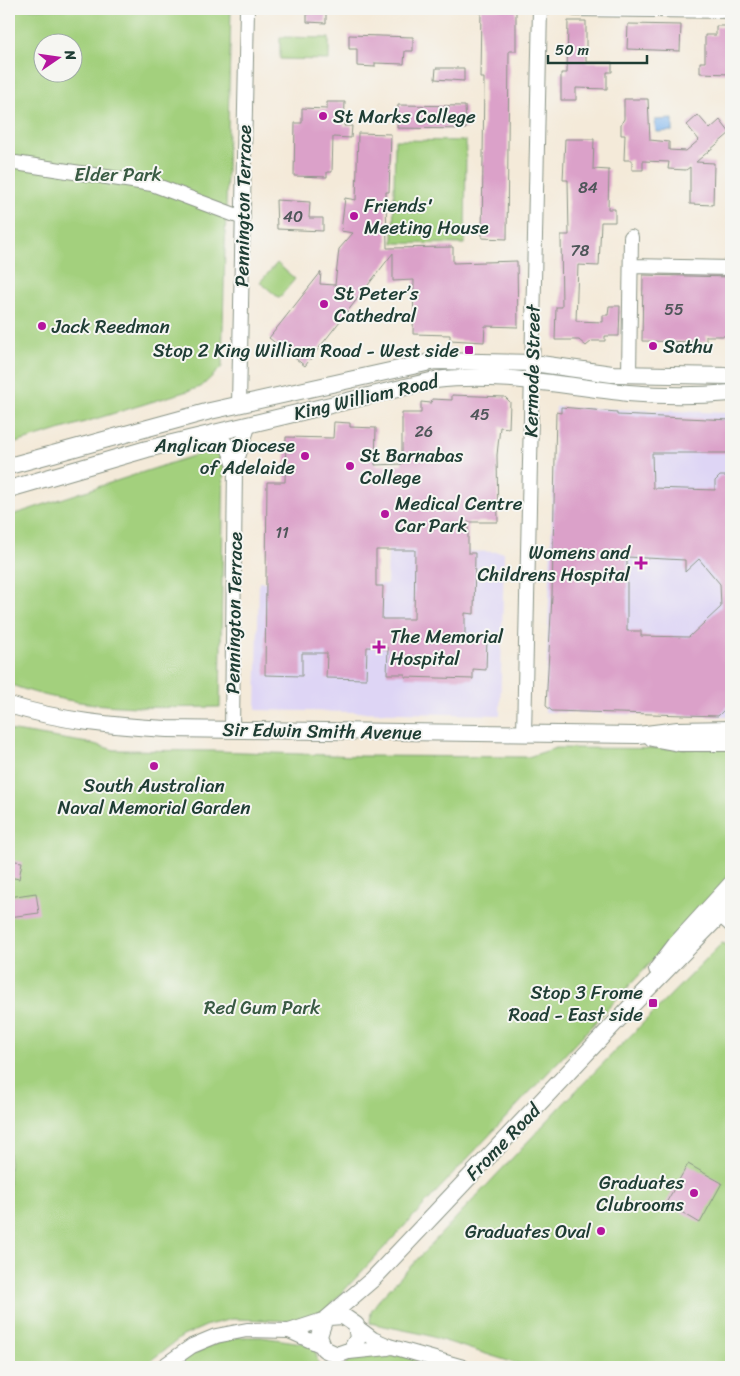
<svg xmlns="http://www.w3.org/2000/svg" width="740" height="1376" viewBox="0 0 740 1376" font-family="Sriracha,sans-serif">
<style>
.built{fill:#ded5f5}
.green{fill:#a3d07d;stroke:#618658;fill-rule:evenodd}
.water{fill:#80b6ef;stroke:#507a92}
.building{fill:#dba1c9;fill-rule:evenodd}
.lines{fill:none;stroke-linecap:round;stroke-linejoin:round}
.minor-casing{stroke:#8a9486;stroke-width:16}
.major-casing{stroke:#8a9486;stroke-width:18}
.minor{stroke:#fff;stroke-width:14}
.major{stroke:#fff;stroke-width:16}
.poi-dot{fill:#b5179e;stroke:#f6f6f2;stroke-width:2}
.labels{text-anchor:middle;dominant-baseline:central;stroke-width:4;stroke-linejoin:round;paint-order:stroke}
.number-label{font-size:16px;fill:#4e5659}
.poi-label{font-size:19px;fill:#1f3d34;stroke:#f6f6f2;text-anchor:start}
.park-label{font-size:19px;fill:#395a43;stroke:#f6f6f2}
.street-label{font-size:19px;fill:#1f3d34;stroke:#f6f6f2}
</style>
<rect width="100%" height="100%" fill="#f6f6f2"/>
<filter id="ink" filterUnits="userSpaceOnUse"><feTurbulence type="fractalNoise" baseFrequency=".02" numOctaves="2"/><feDisplacementMap in="SourceGraphic" scale="10" xChannelSelector="R" yChannelSelector="G"/><feConvolveMatrix kernelMatrix="1 2 1 2 8 2 1 2 1" color-interpolation-filters="sRGB"/></filter>
<filter id="wash" filterUnits="userSpaceOnUse"><feTurbulence type="fractalNoise" baseFrequency=".0096" numOctaves="4" result="noise"/><feDisplacementMap in="SourceGraphic" scale="20" xChannelSelector="R" yChannelSelector="G"/><feGaussianBlur stdDeviation="1.12" result="paint"/><feColorMatrix in="noise" values="0 0 0 0 0 0 0 0 0 0 0 0 0 0 0 0 0 1.4 0 .05"/><feComposite in="paint" operator="in"/></filter>
<g filter="url(#wash)">
<rect width="100%" height="100%" fill="#f4ead9"/>
<path class="built" d="M556,407L731,413V717L545,712Z
M388,550L504,552L500,715L256,710L259,582L387,584Z"/>
<path class="green" d="M9,9H231L222,367L201,387L9,445ZM42,42H72V72H42Z
M280,37L329,38V60L280,59Z
M395,140L466,141L465,244L393,243Z
M277,263L295,279L279,298L260,282Z
M214,449L224,450L220,707C149,708 76,710 9,684V516Z
M9,730L94,744L114,750L214,751L359,756L528,757L556,748L731,749V877L323,1313L297,1321L232,1319L208,1325L183,1336L142,1367H9Z
M722,943L731,946V1367H527L423,1334L370,1323L371,1311L378,1301L565,1102Z
M239,1337H261L310,1344L315,1349L319,1367H173C194,1352 213,1343 239,1337Z
M384,1353L412,1357L419,1364L431,1367H343C352,1352 368,1355 384,1353Z"/>
<path class="water" d="M673,119V131L656,132L655,120Z"/>
<g id="blocks">
<path class="building" d="M307,9H326V23L307,22Z
M481,9H516V51H509L507,239L482,238L484,78H480Z
M568,21H586V62H612V72H607V89L576,88V100H561V73H567Z
M628,24L681,25L680,51L627,49Z
M716,26H730L731,74L700,73V62H705V35H716Z
M349,35L413,37V51H405L404,64L375,63V67L357,66V49H349Z
M436,68H464V81L435,79Z
M624,99H648L650,140L669,142V150L686,151L699,140L687,125L698,115L710,129L720,120L730,133L696,162L714,163L713,205L690,204V167L686,170L668,169L669,162L643,161V170H632V160H624L625,135H621V124L624,119Z
M327,102H345L344,126H352L351,138L333,137L332,172H327V177L294,176L295,123H302V108L327,109Z
M398,105L465,106L466,129L397,128Z
M358,133L391,134L389,192H386L387,248L453,247V263L517,261L518,327L485,326L484,342L450,340V335L413,334L414,280L393,281V253L305,366L269,338L321,272L320,284L335,285L339,249L353,233L341,231L345,198L356,200Z
M565,139H594L593,169L609,170L608,209H615V222H601L599,266L578,265L576,321L603,322V315H608L609,306H620L619,336H605V341H592L586,346L579,340H555L556,307H562L561,235H569L568,180H563Z
M276,200L310,202L309,218H323V231L277,229Z
M643,275L731,277V336H706V342L642,341Z
M452,395L505,397L510,402L509,428L500,427L497,455L498,522H468V553H475L474,614L465,613V638L487,639L486,670L473,669V679L405,677V674H387L388,648L367,647L366,679L326,678L327,653H302V676L265,675L267,482H285L286,437L333,438L334,422L350,423V427L376,428L375,465L402,464V413H421V402L431,403L432,399L452,400ZM376,550H415L414,619H382L383,586H376Z
M561,407L617,412V415L731,420V453H652L653,488L715,490V481L720,476H731V703L718,716L552,711L546,706L552,596L556,412L561,413ZM627,557L685,560V572L699,559L720,584L721,607L689,637L641,636V631H627Z
M9,860L22,862L19,879L9,877Z
M36,893L39,913L9,917V897Z
M688,1164L722,1183L700,1223L666,1203Z"/>
</g>
</g>
<g filter="url(#ink)">
<use href="#blocks" fill-opacity="0" stroke="#8a9486" stroke-width="1"/>
<g class="lines">
<defs>
<path id="minor" d="M575,9L731,11
M9,162L152,184L243,218
M631,266L731,268
M629,374L631,237
M239,404L247,9
M204,436C228,435 228,448 235,466
M232,730L235,466L249,424
M524,734L540,9
M720,915L731,925
M357,1327L373,1339L389,1346L463,1367
M289,1331L322,1346
M349,1352L388,1348
M162,1367L192,1346L216,1336L247,1330L289,1331L326,1319"/>
<path id="major" d="M9,466L210,411L435,361L533,363L612,374L731,376
M9,489L147,449L435,380C499,372 564,386 628,393C662,396 697,396 731,393
M9,705C61,721 113,726 167,729L638,735L678,730L731,729
M652,738L679,743H731
M657,969L676,944L731,884
M329,1317L343,1316L356,1325L358,1338L351,1350L337,1355L324,1349L319,1336L324,1321L373,1279L632,1005L731,904"/>
</defs>
<use href="#minor" class="minor-casing"/>
<use href="#major" class="major-casing"/>
<use href="#minor" class="minor"/>
<use href="#major" class="major"/>
</g>
</g>
<g class="poi-dot">
<circle cx="323" cy="116" r="5"/>
<circle cx="354" cy="216" r="5"/>
<circle cx="324" cy="304" r="5"/>
<circle cx="42" cy="326" r="5"/>
<circle cx="653" cy="346" r="5"/>
<rect x="464" y="345" width="10" height="10" rx="2.5"/>
<circle cx="305" cy="456" r="5"/>
<circle cx="350" cy="466" r="5"/>
<circle cx="385" cy="514" r="5"/>
<path d="M638.5 555.5h5v5h5v5h-5v5h-5v-5h-5v-5h5z"/>
<path d="M376.5 639.5h5v5h5v5h-5v5h-5v-5h-5v-5h5z"/>
<circle cx="154" cy="766" r="5"/>
<rect x="648" y="998" width="10" height="10" rx="2.5"/>
<circle cx="694" cy="1193" r="5"/>
<circle cx="601" cy="1231" r="5"/>
</g>
<g class="labels">
<g class="number-label">
<text x="588" y="187">84</text>
<text x="293" y="216">40</text>
<text x="580" y="250">78</text>
<text x="674" y="309">55</text>
<text x="480" y="414">45</text>
<text x="424" y="431">26</text>
<text x="282" y="532">11</text>
</g>
<g class="poi-label">
<text x="333" y="116">St Marks College</text>
<text x="364" y="205">Friends'<tspan x="364" dy="22">Meeting House</tspan></text>
<text x="334" y="293">St Peter’s<tspan x="334" dy="22">Cathedral</tspan></text>
<text x="52" y="326">Jack Reedman</text>
<text x="663" y="346">Sathu</text>
<text x="459" y="350" text-anchor="end">Stop 2 King William Road - West side</text>
<text x="295" y="445" text-anchor="end">Anglican Diocese<tspan x="295" dy="22">of Adelaide</tspan></text>
<text x="360" y="455">St Barnabas<tspan x="360" dy="22">College</tspan></text>
<text x="395" y="503">Medical Centre<tspan x="395" dy="22">Car Park</tspan></text>
<text x="630" y="552" text-anchor="end">Womens and<tspan x="630" dy="22">Childrens Hospital</tspan></text>
<text x="390" y="636">The Memorial<tspan x="390" dy="22">Hospital</tspan></text>
<text x="154" y="785" text-anchor="middle">South Australian<tspan x="154" dy="22">Naval Memorial Garden</tspan></text>
<text x="643" y="992" text-anchor="end">Stop 3 Frome<tspan x="643" dy="22">Road - East side</tspan></text>
<text x="684" y="1182" text-anchor="end">Graduates<tspan x="684" dy="22">Clubrooms</tspan></text>
<text x="591" y="1231" text-anchor="end">Graduates Oval</text>
</g>
<g class="park-label">
<text x="118" y="174">Elder Park</text>
<text x="262" y="1007">Red Gum Park</text>
</g>
<g class="street-label">
<text transform="translate(243 206) rotate(-89)">Pennington Terrace</text>
<text transform="translate(532 371) rotate(-89)">Kermode Street</text>
<text transform="translate(366 397) rotate(-13)">King William Road</text>
<text transform="translate(234 613) rotate(-89)">Pennington Terrace</text>
<text transform="translate(322 731) rotate(1)">Sir Edwin Smith Avenue</text>
<text transform="translate(503 1142) rotate(-46)">Frome Road</text>
</g>
</g>
<rect width="740" height="1376" fill="none" stroke="#f6f6f2" stroke-width="30"/>
<g transform="translate(58 58) rotate(77)"><circle r="24" fill="#f6f6f2" stroke="#a0aca6"/>
<path d="M0-4L9 19L0 12L-9 19Z" fill="#b5179e"/>
<text y="-8" font-size="14" font-weight="bold" text-anchor="middle" fill="#1f3d34">N</text>
</g>
<path d="M548 55v8h99v-8" fill="none" stroke="#1f3d34" stroke-width="2.5"/>
<text x="555" y="55" font-size="15" fill="#1f3d34" stroke="#f6f6f2" stroke-width="4" paint-order="stroke">50 m</text>
</svg>
